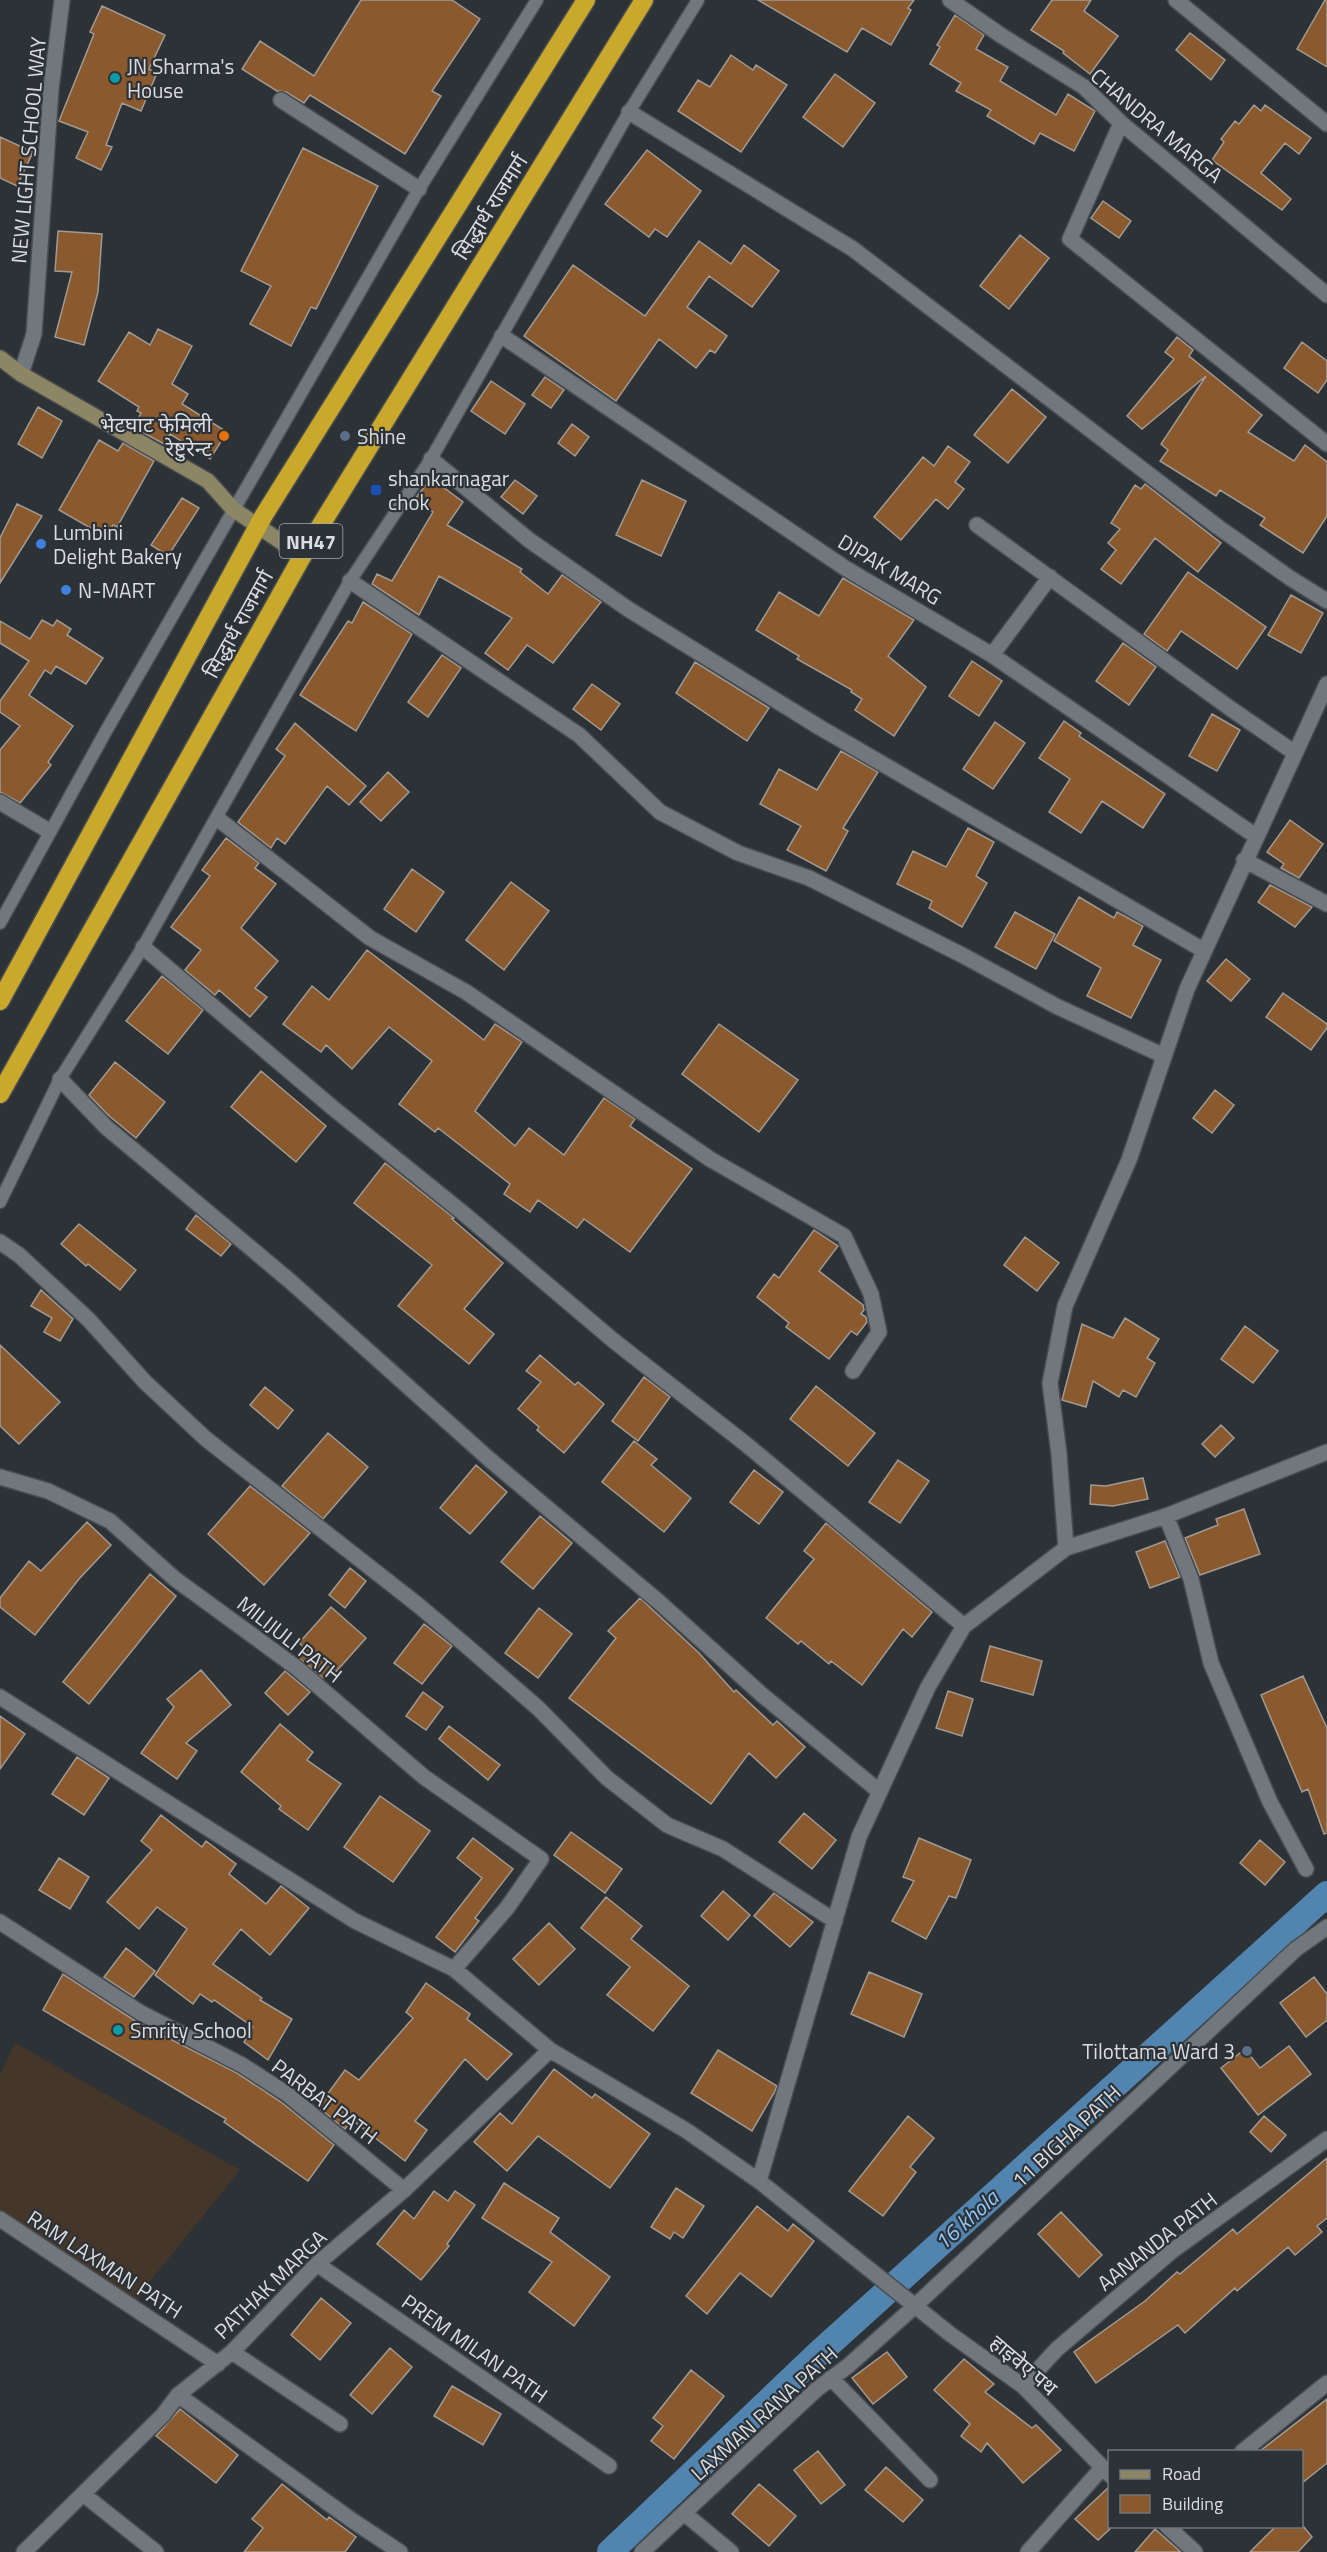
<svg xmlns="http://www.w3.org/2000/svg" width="1327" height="2552" viewBox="0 0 1327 2552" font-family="'Titillium Web','Noto Sans Devanagari',sans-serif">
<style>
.education{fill:#45362a}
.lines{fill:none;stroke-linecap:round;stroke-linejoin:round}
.canal{stroke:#5284b0;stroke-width:26}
.building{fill:#8a5a2e;stroke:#a19a94;stroke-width:1.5}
.lane-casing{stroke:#494d51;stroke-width:15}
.street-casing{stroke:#494d51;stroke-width:18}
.secondary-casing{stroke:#494d51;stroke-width:18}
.highway-casing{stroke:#494d51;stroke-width:21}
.lane{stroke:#71777d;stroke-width:12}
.street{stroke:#71777d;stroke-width:15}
.secondary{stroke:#8c8665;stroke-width:15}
.highway{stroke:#caa82c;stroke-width:18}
.culture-dot{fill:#0f9aa8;stroke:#2d3237;stroke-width:2}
.food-dot{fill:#e8710a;stroke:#2d3237;stroke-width:2}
.service-dot{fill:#5c6f8a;stroke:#2d3237;stroke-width:2}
.transit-dot{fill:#1a4fb4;stroke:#2d3237;stroke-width:2}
.shop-dot{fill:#3f7fe0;stroke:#2d3237;stroke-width:2}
.labels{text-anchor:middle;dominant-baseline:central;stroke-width:4.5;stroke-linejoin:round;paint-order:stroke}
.shield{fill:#2d3237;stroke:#a6aaae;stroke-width:1.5}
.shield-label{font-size:20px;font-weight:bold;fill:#dadde1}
.poi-label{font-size:21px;fill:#dadde1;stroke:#2d3237;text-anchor:start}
.street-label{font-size:21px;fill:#dadde1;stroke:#2d3237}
.water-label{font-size:22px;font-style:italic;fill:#8fc7fa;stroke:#2d3237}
</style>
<rect width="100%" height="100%" fill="#2d3237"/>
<path class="education" d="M15,2043L240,2170L143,2290L135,2309L0,2219V2074Z"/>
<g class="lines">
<path class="canal" d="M610,2552L819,2353L1327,1894"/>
</g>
<path class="building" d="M361,0H452L480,19L432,91L441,96L405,154L310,95L304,103L286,92L277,91L242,69L260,41L314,76Z
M758,0H914L908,8L911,10L891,45L862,28L847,52Z
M1052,0H1091L1084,11L1118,36L1090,74L1063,53L1064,51L1031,30Z
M1325,0H1327V67L1297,49Z
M102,6L165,35L149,69L157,73L141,111L122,103L106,145L112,147L101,170L76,158L88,132L59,121L94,34L90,32Z
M955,15L984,35L976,49L1008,67L1000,81L1056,115L1068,94L1095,111L1074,151L1040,133L1034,144L987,116L991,110L956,91L961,83L930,64L940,47L937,45Z
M1190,33L1225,60L1211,80L1176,50Z
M731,55L753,70L756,65L787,85L741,152L678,111L698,80L710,87Z
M835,74L875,103L843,147L803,117Z
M1254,105L1261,111L1265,105L1311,138L1299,154L1285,143L1261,173L1291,199L1282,210L1212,160L1224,142L1221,139L1235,121L1239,124Z
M0,137L33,152L17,186L0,178Z
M303,148L378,186L316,309L311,307L291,346L250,324L271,286L241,271Z
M647,150L701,191L667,237L655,229L649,237L605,204Z
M1103,201L1131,221L1119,238L1091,218Z
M58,231L102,234L98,292L84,345L55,337L72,272L55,271Z
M1020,235L1049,258L1009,309L980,286Z
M699,241L731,264L744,245L779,271L752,307L709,276L687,307L727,336L715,353L710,350L696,368L659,339L616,401L524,336L573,265L645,316Z
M158,329L192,346L172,384L188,394L182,404L227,432L210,459L170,434L164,444L133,427L141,413L137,411L139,407L98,381L129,332L150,345Z
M1177,337L1193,350L1189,356L1262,415L1248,432L1294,461L1305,445L1327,462V516L1303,553L1260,525L1265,518L1220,490L1216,496L1160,461L1168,450L1161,444L1206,376L1142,429L1127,416L1174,359L1165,352Z
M1302,342L1327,361V380L1318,393L1284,368Z
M545,377L564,390L551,408L532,395Z
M491,381L525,404L505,434L471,411Z
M1012,389L1046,417L1008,463L974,435Z
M38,407L62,421L42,458L18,444Z
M572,424L589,437L575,456L558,443Z
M99,440L118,451L123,443L154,461L117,527L113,525L106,537L59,510Z
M948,446L970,462L955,482L964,489L948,509L936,499L901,540L874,517L923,457L934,466Z
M431,478L463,502L447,525L522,569L520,572L548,594L562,575L601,602L553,663L527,645L508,670L485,653L512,618L439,576L419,615L372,584L377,574L392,581L433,512L415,499Z
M515,480L537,496L523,514L501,497Z
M642,480L686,501L661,556L616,535Z
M1145,484L1221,543L1198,572L1155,538L1121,584L1101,569L1116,550L1108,543L1120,529L1111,523L1135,485L1141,489Z
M182,498L199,508L168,556L151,545Z
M17,504L42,516L0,583V538Z
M1188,572L1266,627L1237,669L1181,631L1167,651L1144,634Z
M843,578L914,620L888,656L926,687L894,736L855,710L862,699L851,692L852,690L797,659L799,656L756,630L779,592L819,616Z
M1291,595L1323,613L1301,653L1268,635Z
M363,602L412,634L356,731L300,695L348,621L352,623Z
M42,620L53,626L57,620L71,629L67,635L103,658L86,684L56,666L51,674L45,670L29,695L73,726L48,762L51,765L20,803L0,792V750L20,726L0,712V701L29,661L0,643V621L30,639Z
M1123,643L1156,667L1129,705L1096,681Z
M442,655L461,668L428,717L408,702Z
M972,661L1002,681L979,716L949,696Z
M695,662L769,708L747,741L676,693Z
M592,684L620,704L601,730L573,709Z
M1212,714L1240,730L1217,771L1189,756Z
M1064,721L1081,733L1079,736L1165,794L1143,828L1102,801L1081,833L1049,812L1070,779L1039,758Z
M995,722L1025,743L993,789L963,769Z
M295,723L366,786L349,805L327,786L285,844L277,838L271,848L238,822L285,756L276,749Z
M841,751L878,772L843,828L848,831L826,871L787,850L801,826L760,804L779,769L817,790Z
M388,772L409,792L381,821L360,802Z
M1290,820L1323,844L1299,878L1281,868L1284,864L1267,852Z
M968,828L994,842L976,876L987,883L962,927L929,908L932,901L897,884L913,851L946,867Z
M226,838L259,863L255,868L276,884L241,928L278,961L255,988L267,997L250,1017L219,990L215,995L185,970L201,950L171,927L210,876L202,870Z
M412,869L444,892L416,932L384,909Z
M511,882L549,911L504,970L466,940Z
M1270,885L1312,907L1295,927L1258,902Z
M1079,897L1114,918L1117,912L1143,926L1133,945L1161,960L1131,1018L1087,996L1101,968L1054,941Z
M1015,912L1055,934L1036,969L995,947Z
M367,950L484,1040L495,1024L522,1042L475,1111L515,1146L529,1128L564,1155L604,1098L635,1119L630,1126L692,1169L630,1252L584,1219L577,1228L538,1200L530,1212L504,1194L510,1184L438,1128L435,1132L399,1104L432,1061L389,1027L352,1069L326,1045L321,1052L283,1024L312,986L329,1000Z
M1226,959L1250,979L1231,1001L1207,981Z
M162,976L203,1010L168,1054L126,1021Z
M1283,993L1327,1024V1028L1311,1050L1266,1017Z
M719,1024L798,1080L759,1132L682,1074Z
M115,1062L165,1102L136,1138L108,1115L89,1095Z
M261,1071L326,1126L296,1162L231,1107Z
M1215,1090L1234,1105L1212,1133L1193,1118Z
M385,1163L454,1218L452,1219L503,1263L464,1309L494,1334L469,1364L398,1306L432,1265L354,1203Z
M196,1215L231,1244L221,1256L186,1229Z
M79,1224L136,1270L120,1290L88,1264L86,1266L61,1244Z
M814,1230L838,1246L819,1271L863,1305L864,1310L861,1314L866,1317L867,1322L857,1335L851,1331L829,1359L786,1327L789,1323L757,1297L774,1274L779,1278Z
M1025,1237L1059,1263L1037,1291L1004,1265Z
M41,1290L73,1319L60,1341L44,1332L52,1318L31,1306Z
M1125,1318L1159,1339L1147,1358L1155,1363L1136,1397L1123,1390L1119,1397L1093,1381L1086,1407L1062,1400L1082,1324L1113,1338Z
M1245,1326L1278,1351L1253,1383L1221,1359Z
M0,1345L60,1402L19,1444L0,1426Z
M540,1355L575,1385L578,1382L604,1404L564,1453L537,1430L539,1427L518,1409L541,1382L526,1371Z
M644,1377L670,1397L638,1441L612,1421Z
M816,1386L875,1433L848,1466L790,1419Z
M265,1387L293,1410L278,1429L250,1405Z
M1221,1425L1234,1438L1215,1457L1202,1444Z
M328,1433L368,1467L323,1519L282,1486Z
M634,1441L657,1459L651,1465L691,1498L664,1532L602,1482Z
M898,1460L929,1481L900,1523L869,1502Z
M476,1465L507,1492L470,1534L440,1508Z
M754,1470L783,1492L759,1524L730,1502Z
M1143,1478L1148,1499L1113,1506L1090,1504L1091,1485L1106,1486Z
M250,1486L310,1533L264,1585L208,1534Z
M1244,1509L1260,1554L1200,1575L1185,1538L1218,1525L1216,1519Z
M540,1516L572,1543L533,1589L501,1562Z
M87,1522L111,1545L79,1579L35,1635L0,1607V1598L29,1561L41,1571Z
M826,1523L932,1612L912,1637L903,1629L862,1685L831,1661L829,1664L801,1641L798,1644L766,1618L814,1559L804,1551Z
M1165,1541L1180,1577L1150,1588L1136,1552Z
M350,1568L366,1581L345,1608L329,1595Z
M150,1574L176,1596L89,1704L63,1682Z
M640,1598L699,1653L734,1692L736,1690L773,1725L777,1721L805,1747L776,1778L749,1753L711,1804L569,1698L616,1638L608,1631Z
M331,1607L366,1638L334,1674L330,1671L323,1678L298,1657L306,1649L299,1643Z
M539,1608L572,1634L538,1678L505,1653Z
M424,1624L452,1646L422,1684L394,1663Z
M990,1646L1042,1661L1033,1695L981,1681Z
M201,1670L231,1705L186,1743L197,1751L177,1779L141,1753L174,1707L167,1699Z
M285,1671L310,1692L288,1715L265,1693Z
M1303,1676L1327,1728V1833L1324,1834L1308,1789L1302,1792L1261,1695Z
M948,1691L973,1699L962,1736L936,1728Z
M423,1692L443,1707L426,1730L406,1716Z
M0,1716L25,1734L0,1769Z
M280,1724L313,1752L307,1760L341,1784L308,1830L279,1809L281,1806L241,1772Z
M449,1726L500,1765L488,1780L439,1739Z
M77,1757L109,1778L84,1815L52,1794Z
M380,1796L430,1831L393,1882L344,1847Z
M804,1813L836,1840L812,1869L779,1842Z
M161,1815L202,1847L206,1841L236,1864L229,1874L266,1904L281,1886L309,1908L270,1955L241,1929L213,1964L262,1998L260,2000L292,2019L268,2060L244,2042L253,2027L214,2000L212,2002L200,1994L193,2004L155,1975L187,1929L157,1907L139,1929L107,1902L152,1850L141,1841Z
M571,1832L622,1869L605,1893L554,1855Z
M473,1838L513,1869L475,1918L479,1921L455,1952L436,1937L482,1878L457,1858Z
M919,1838L971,1860L956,1898L949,1896L926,1939L892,1921L914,1881L903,1877Z
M1260,1840L1285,1862L1265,1885L1240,1863Z
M59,1858L89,1877L70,1909L39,1890Z
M723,1891L750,1915L728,1940L701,1916Z
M774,1893L813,1922L790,1947L754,1916Z
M606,1897L642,1926L631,1939L689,1986L653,2031L607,1995L630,1967L581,1928Z
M549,1923L575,1949L539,1985L513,1959Z
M126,1948L155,1971L134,1997L104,1977Z
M869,1972L922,1994L904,2037L851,2014Z
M63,1974L137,2022L237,2073L281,2102L334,2145L308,2181L224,2122L226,2119L43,2010Z
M1314,1977L1327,1994V2020L1306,2037L1280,2003Z
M426,1983L470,2014L467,2019L512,2054L487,2080L465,2059L415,2121L427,2130L405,2161L352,2120L345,2129L318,2107L345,2070L359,2080L413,2018L406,2012Z
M1289,2046L1311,2074L1258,2115L1221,2068L1245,2049L1260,2068Z
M718,2050L777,2086L774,2093L752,2131L691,2093Z
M554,2069L592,2098L595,2094L650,2134L610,2188L538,2136L507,2171L474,2142L500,2113L512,2124Z
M908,2116L934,2138L910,2167L916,2172L883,2216L849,2191Z
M1264,2116L1286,2135L1271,2152L1250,2132Z
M1327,2158V2218L1317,2226L1322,2232L1295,2255L1288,2247L1237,2291L1235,2288L1185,2333L1178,2325L1096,2383L1074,2352L1145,2301L1177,2272L1180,2274L1233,2229L1237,2234Z
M504,2183L559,2218L550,2232L610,2277L574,2326L529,2292L552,2262L482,2218Z
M676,2188L704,2206L683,2238L674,2232L670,2239L651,2227Z
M434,2191L448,2201L455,2191L475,2205L447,2244L449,2246L421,2280L377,2244L404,2210L414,2219Z
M757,2206L788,2231L793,2224L814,2241L771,2297L740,2273L707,2314L686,2296Z
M1061,2212L1102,2255L1079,2277L1038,2234Z
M321,2298L351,2323L320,2360L291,2335Z
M390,2348L412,2367L372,2414L350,2395Z
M887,2352L907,2377L873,2404L852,2378Z
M964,2359L994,2384L985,2392L1032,2428L1036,2425L1061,2450L1023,2483L987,2443L981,2452L961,2436L970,2424L934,2390Z
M691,2370L724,2396L674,2459L651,2441L663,2426L653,2418Z
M452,2386L501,2414L483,2445L434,2416Z
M1327,2399V2463L1302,2483V2451H1260Z
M180,2409L238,2455L216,2483L156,2436Z
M818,2451L845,2485L821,2504L794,2470Z
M886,2467L923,2500L903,2522L865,2490Z
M282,2484L327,2520L329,2517L356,2537L345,2552H244L263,2528L252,2519Z
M759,2484L796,2516L769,2546L732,2514Z
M1110,2486V2529L1098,2540L1075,2519Z
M1276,2526H1303L1312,2537L1298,2552H1250Z
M1155,2529L1174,2546L1181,2552H1135Z"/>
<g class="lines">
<defs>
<path id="lane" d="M0,923L106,731L419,189L537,0
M0,1202L60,1079L143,947L350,581L431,459L629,112L698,0"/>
<path id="street" d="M950,0L1002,36L1084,87L1121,123L1327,295
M1176,0L1327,124
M281,100L419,189
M629,112L853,249L1218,527L1290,578L1327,601
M1121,123L1070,239L1327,444
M502,336L845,568L992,655L1257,837
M21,374L34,334L51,89L62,0
M431,459L529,540L628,609L819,727L1203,950
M977,525L1231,709L1295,753
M350,581L579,735L660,812L738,853L809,878L962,955L1056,1006L1162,1055
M992,655L1050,577
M0,802L49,831
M218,819L370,938L466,992L710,1159L844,1236L871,1294L879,1332L853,1371
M1244,860L1327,904
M143,947L333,1108L463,1213L614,1341L747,1445L964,1626
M60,1079L106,1127L290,1281L489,1459L659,1602L761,1694L880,1792
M0,1242L19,1255L88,1319L145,1382L206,1439L418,1605L470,1649L538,1708L607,1778L667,1825L723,1849L835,1921
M0,1477L48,1491L110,1521L175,1579L297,1668L424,1777L541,1859L507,1908L454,1969
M1166,1516L1191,1579L1211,1663L1270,1802L1306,1869
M1066,1548L1059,1454L1050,1383L1065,1306L1129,1160L1187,989L1327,684
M0,1697L355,1921L454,1969L550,2050L687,2131L759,2181L950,2334L1023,2386L1110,2475
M0,1922L141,2013L242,2065L287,2094L404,2190
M759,2181L859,1837L928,1687L964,1626L1066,1548L1166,1516L1327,1452
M0,2219L218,2364
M317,2264L609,2466
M232,2352L340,2424
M831,2378L930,2480
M1023,2386L1057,2349L1172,2251L1327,2139
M178,2395L353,2521L400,2552
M1242,2452L1327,2383
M83,2494L156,2552
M684,2513L731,2552
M1167,2526L1195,2552
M24,2552L163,2415L178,2395L232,2352L317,2264L404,2190L550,2050
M642,2552L817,2389L848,2366L915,2306L1296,1949L1327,1927
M1028,2552L1102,2468"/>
<path id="secondary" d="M0,358L21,374L208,481L233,509L302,556"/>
<path id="highway" d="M0,1001L264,515L586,0
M0,1094L308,546L644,0"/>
</defs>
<use href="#lane" class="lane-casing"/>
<use href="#street" class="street-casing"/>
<use href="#secondary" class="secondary-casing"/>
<use href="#highway" class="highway-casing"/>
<use href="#lane" class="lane"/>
<use href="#street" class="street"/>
<use href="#secondary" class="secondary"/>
<use href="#highway" class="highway"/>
</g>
<g class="culture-dot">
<circle cx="115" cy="78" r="6"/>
<circle cx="118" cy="2030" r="6"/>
</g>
<circle class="food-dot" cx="224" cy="436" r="6"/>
<g class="service-dot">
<circle cx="345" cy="436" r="6"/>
<circle cx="1247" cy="2051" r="6"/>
</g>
<rect class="transit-dot" x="370" y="484" width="12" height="12" rx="3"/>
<g class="shop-dot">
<circle cx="41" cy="544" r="6"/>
<circle cx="66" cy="590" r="6"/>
</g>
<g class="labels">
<rect class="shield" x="279.5" y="524" width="63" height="34" rx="4.5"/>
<g class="shield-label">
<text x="311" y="541">NH47</text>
</g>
<g class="poi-label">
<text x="127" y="66">JN Sharma's<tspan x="127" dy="24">House</tspan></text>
<text x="212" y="424" text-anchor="end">भेटघाट फेमिली<tspan x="212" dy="24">रेष्टुरेन्ट</tspan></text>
<text x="357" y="436">Shine</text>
<text x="388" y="478">shankarnagar<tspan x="388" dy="24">chok</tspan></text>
<text x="53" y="532">Lumbini<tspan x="53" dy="24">Delight Bakery</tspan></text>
<text x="78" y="590">N-MART</text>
<text x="130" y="2030">Smrity School</text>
<text x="1235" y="2051" text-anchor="end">Tilottama Ward 3</text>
</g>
<g class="street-label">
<text transform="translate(1157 125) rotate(40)">CHANDRA MARGA</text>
<text transform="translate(28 150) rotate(-85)">NEW LIGHT SCHOOL WAY</text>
<text transform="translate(490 207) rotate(-58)">सिद्धार्थ राजमार्ग</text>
<text transform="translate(890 569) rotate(31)">DIPAK MARG</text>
<text transform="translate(238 624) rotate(-61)">सिद्धार्थ राजमार्ग</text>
<text transform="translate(290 1639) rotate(38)">MILIJULI PATH</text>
<text transform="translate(325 2101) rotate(37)">PARBAT PATH</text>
<text transform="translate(1066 2136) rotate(-43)">11 BIGHA PATH</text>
<text transform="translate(1157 2241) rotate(-38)">AANANDA PATH</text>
<text transform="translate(105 2264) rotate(33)">RAM LAXMAN PATH</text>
<text transform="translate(270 2284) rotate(-44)">PATHAK MARGA</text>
<text transform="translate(475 2348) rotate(35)">PREM MILAN PATH</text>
<text transform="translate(1024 2365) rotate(40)">हाइवेए पथ</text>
<text transform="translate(764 2413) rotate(-42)">LAXMAN RANA PATH</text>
</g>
<g class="water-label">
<text transform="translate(966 2220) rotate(-42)">16 khola</text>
</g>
</g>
<rect x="1108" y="2450" width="195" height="78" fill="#2d3237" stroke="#72767b" stroke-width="1.5"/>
<rect x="1120" y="2470" width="30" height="9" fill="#8c8665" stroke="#72767b" stroke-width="1.5"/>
<text x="1162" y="2480" font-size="18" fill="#dadde1">Road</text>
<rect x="1120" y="2495" width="30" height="18" fill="#8a5a2e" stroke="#72767b" stroke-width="1.5"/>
<text x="1162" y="2510" font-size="18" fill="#dadde1">Building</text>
</svg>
